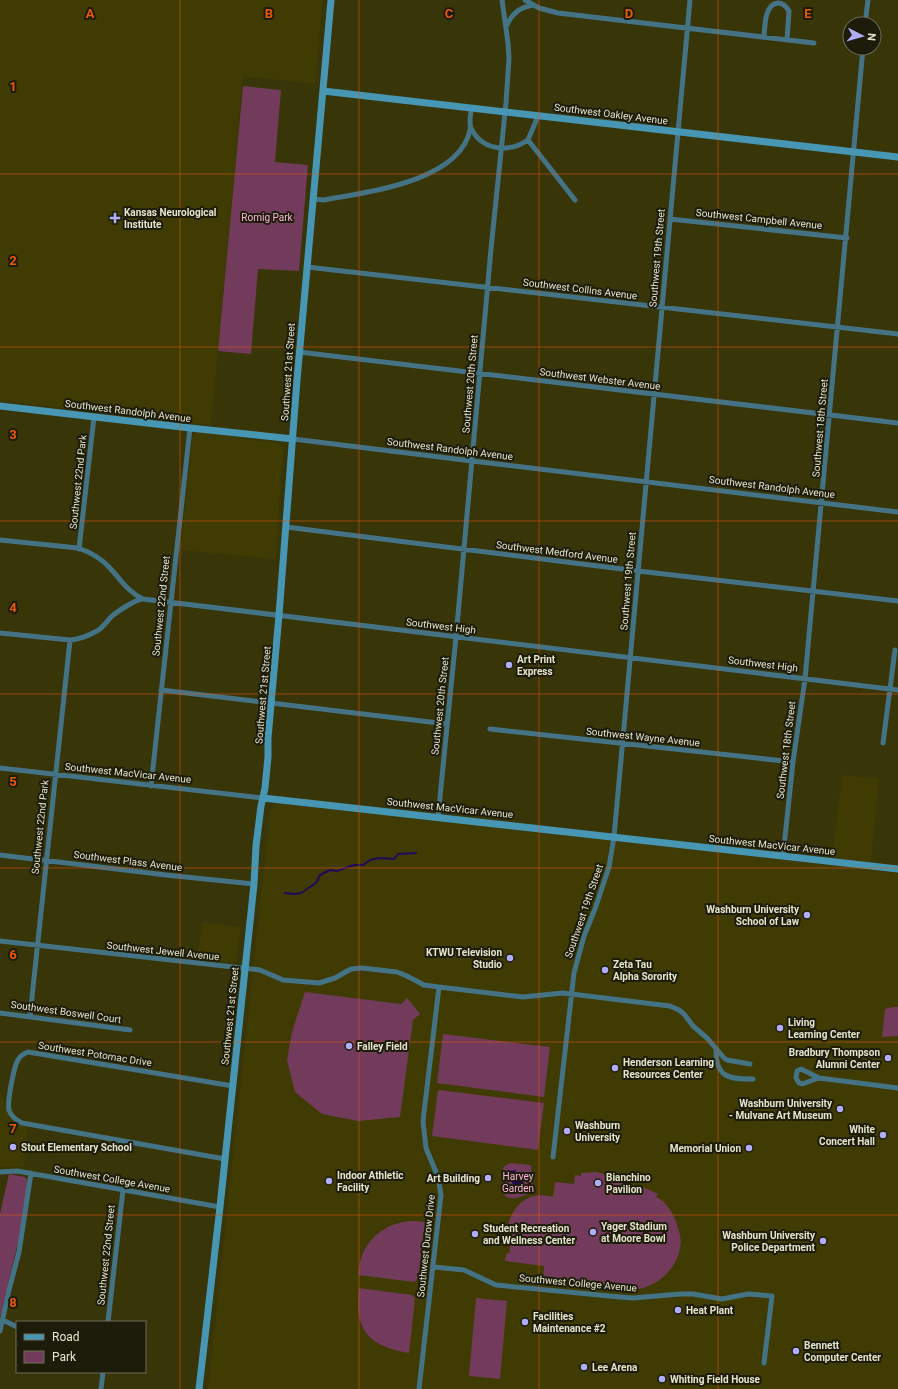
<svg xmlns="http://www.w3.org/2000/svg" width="898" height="1389" viewBox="0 0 898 1389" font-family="Roboto,sans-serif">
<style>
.built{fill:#3f3b03}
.green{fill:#723b5b}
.water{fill:#22095c}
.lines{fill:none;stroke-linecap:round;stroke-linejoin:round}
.stream{stroke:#22095c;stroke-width:2}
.street{stroke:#447386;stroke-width:5}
.secondary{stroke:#4797b4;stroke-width:7}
.grid{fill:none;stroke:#e8590c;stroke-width:1;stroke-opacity:0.55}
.poi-dot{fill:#b0adfa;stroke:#1d1c0b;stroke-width:1.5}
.labels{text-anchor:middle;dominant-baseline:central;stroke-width:4;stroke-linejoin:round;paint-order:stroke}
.street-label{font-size:10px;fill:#e5e4cd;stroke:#1d1c0b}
.poi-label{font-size:10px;font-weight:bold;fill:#e5e4cd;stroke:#1d1c0b;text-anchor:start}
.park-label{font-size:10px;fill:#feb6dd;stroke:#1d1c0b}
.grid-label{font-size:13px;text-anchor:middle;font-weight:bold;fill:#e8590c;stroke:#1d1c0b;stroke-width:4;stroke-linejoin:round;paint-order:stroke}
</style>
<rect width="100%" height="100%" fill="#383509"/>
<path class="built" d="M0,0H323L315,84L243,76L211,425L0,401Z
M198,431L230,435L243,439L278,443L283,446L276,559L180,550L193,435Z
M842,775L879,779L870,870L898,873V1389H208L270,811L274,805L282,804L831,865Z
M202,922L241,927L236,962L233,963L197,959Z
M0,1091L9,1115L13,1120L20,1125L28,1127L24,1167H0Z"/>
<path class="green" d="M243,86L281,90L275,162L308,165L299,271L258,269L251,354L218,351Z
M305,992L401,1004L407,998L420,1014L413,1020L400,1117L358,1121L322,1114L295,1092L287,1060L292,1032Z
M893,1007H898V1036L882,1037L885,1009Z
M443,1034L550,1047L544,1097L437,1083Z
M438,1090L544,1103L538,1150L432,1136Z
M511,1163L530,1165L531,1166C531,1180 540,1191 520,1197C514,1199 510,1199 505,1196C503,1193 501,1172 503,1169C504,1166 507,1164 511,1163Z
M596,1172C607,1174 616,1181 627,1182V1189L643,1191V1187L658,1194L656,1197C670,1203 677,1221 680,1235C682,1245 679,1258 672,1267C666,1276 657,1283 646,1287C631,1293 613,1288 597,1286C579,1284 561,1282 543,1280L544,1266L505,1261L506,1254L510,1252C510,1243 507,1235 508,1226C511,1210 523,1196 540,1195C544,1195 549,1196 553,1197L555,1182L574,1184L575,1175L581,1176V1173Z
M9,1174L25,1177L27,1180V1186L19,1238L0,1318V1214Z
M414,1221L425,1222L418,1278L414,1282L358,1275C359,1268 360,1260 363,1253C372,1233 392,1221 414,1221Z
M359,1288L412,1295L415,1299L409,1353C368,1346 354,1330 359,1288Z
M476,1298L507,1301L500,1379L469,1376Z"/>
<path class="water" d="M516,1170V1171L512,1175V1178L515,1179L522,1174L524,1180L522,1185L518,1188L514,1186L507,1174L509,1171Z"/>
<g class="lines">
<path class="stream" d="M285,893L294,894L301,893L316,883L320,875L330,870L337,871L354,865H363L370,860L379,858L394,859L398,854L416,853"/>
<path class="street" d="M525,0L539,8L558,13L814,43
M865,24L868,0
M507,25C512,13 520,7 533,5
M764,37C765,28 764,4 778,3C783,3 786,6 789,11L787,40
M538,116L528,140L575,200
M471,128C482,151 509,153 528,140
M313,199L324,200C366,192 459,182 470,130C471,127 470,124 470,121C470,117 471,113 471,109
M670,219L847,238
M307,267L898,334
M299,352L898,423
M293,439L472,461L898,512
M286,527L638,571L898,601
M0,540L78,548C90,552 101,558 110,568C121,580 128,592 143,599L898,690
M79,549L94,417
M0,633L70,640C80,639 88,636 97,631C103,628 107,621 112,616C118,611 135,600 142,599
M161,690L447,724
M490,729L793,762
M883,743L895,650
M0,768L263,798
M151,786L190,428
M438,817L456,637L491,249L506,103L509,58L508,43L502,0
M0,855L166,875L254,884
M783,856L793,762L805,679L863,48
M0,941L260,970L283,980L319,983L335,978L351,969L362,968L397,972L407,976L424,985L439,987L523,997L563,993L670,1006L679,1010L684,1014L693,1026L708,1039L724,1058L727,1060L750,1064
M0,1013L130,1030
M30,1016L70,640
M716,1050C716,1078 729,1079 753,1079
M819,1078L802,1084L799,1083L796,1078L797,1071L801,1069L819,1078L898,1088
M553,1157L574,973L584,936L595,909L609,867L614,837L690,0
M225,1159L22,1123C16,1120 11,1116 9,1110C7,1102 14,1066 18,1060C20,1056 23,1054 28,1052L233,1086
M0,1172L17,1171L220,1207
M434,1267L464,1270L496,1285L620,1297L633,1298L680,1294H693L722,1299L748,1294L772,1296L764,1363
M3,1320L17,1327
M108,1322L123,1190
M0,1331L9,1290L19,1252L31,1173
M101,1389L103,1372
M419,1389L441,1195L438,1177L426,1148L423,1121L439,987"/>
<path class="secondary" d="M323,91L898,157
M0,406L190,428L293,439
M263,798L898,869
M199,1389L220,1207L254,884L256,846L261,806L265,788L268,757V738L279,615L297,380L331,0"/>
</g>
<path class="grid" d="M180,0V1389M359,0V1389M539,0V1389M718,0V1389M0,174H898M0,347H898M0,521H898M0,694H898M0,868H898M0,1042H898M0,1215H898"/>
<g class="poi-dot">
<path d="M113 212h4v4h4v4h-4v4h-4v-4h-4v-4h4z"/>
<circle cx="509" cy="665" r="4"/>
<circle cx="807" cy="915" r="4"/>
<circle cx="510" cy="958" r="4"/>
<circle cx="605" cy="970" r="4"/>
<circle cx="780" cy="1028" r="4"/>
<circle cx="349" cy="1046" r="4"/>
<circle cx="888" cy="1058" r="4"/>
<circle cx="615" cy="1068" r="4"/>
<circle cx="840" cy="1109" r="4"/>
<circle cx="567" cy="1131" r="4"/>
<circle cx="883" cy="1135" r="4"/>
<circle cx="13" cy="1147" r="4"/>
<circle cx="749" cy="1148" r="4"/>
<circle cx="488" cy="1178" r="4"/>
<circle cx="329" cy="1181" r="4"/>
<circle cx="598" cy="1183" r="4"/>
<circle cx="593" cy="1232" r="4"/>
<circle cx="475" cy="1234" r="4"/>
<circle cx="823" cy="1241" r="4"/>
<circle cx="678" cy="1310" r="4"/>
<circle cx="525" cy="1322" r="4"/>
<circle cx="796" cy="1351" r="4"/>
<circle cx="584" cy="1367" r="4"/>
<circle cx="662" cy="1379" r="4"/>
</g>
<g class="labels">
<g class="street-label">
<text transform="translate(611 114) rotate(7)">Southwest Oakley Avenue</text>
<text transform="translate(759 219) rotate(6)">Southwest Campbell Avenue</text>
<text transform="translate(657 258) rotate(-85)">Southwest 19th Street</text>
<text transform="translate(580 289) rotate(7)">Southwest Collins Avenue</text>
<text transform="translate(288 372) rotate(-86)">Southwest 21st Street</text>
<text transform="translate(600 379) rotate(7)">Southwest Webster Avenue</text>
<text transform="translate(470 384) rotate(-85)">Southwest 20th Street</text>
<text transform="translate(128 411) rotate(7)">Southwest Randolph Avenue</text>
<text transform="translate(820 428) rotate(-85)">Southwest 18th Street</text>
<text transform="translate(450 449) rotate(7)">Southwest Randolph Avenue</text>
<text transform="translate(78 482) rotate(-84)">Southwest 22nd Park</text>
<text transform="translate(772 487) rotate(7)">Southwest Randolph Avenue</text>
<text transform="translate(557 552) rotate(7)">Southwest Medford Avenue</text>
<text transform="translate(628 581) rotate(-85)">Southwest 19th Street</text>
<text transform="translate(161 606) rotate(-84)">Southwest 22nd Street</text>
<text transform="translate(441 626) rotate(7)">Southwest High</text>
<text transform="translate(763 664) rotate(7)">Southwest High</text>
<text transform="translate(263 695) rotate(-85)">Southwest 21st Street</text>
<text transform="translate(440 706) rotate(-84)">Southwest 20th Street</text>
<text transform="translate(643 737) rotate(6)">Southwest Wayne Avenue</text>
<text transform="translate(786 750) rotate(-83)">Southwest 18th Street</text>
<text transform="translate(128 773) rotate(6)">Southwest MacVicar Avenue</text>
<text transform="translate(450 808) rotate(6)">Southwest MacVicar Avenue</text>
<text transform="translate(40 827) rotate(-84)">Southwest 22nd Park</text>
<text transform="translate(772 845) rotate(6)">Southwest MacVicar Avenue</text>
<text transform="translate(128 861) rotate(7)">Southwest Plass Avenue</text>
<text transform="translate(584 911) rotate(-71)">Southwest 19th Street</text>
<text transform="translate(163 951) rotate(6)">Southwest Jewell Avenue</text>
<text transform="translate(66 1012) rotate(8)">Southwest Boswell Court</text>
<text transform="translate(230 1016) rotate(-84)">Southwest 21st Street</text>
<text transform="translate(95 1054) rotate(9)">Southwest Potomac Drive</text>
<text transform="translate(112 1179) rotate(10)">Southwest College Avenue</text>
<text transform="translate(426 1246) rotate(-84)">Southwest Durow Drive</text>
<text transform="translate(106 1255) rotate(-84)">Southwest 22nd Street</text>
<text transform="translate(578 1283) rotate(5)">Southwest College Avenue</text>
</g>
<g class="poi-label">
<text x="124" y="212">Kansas Neurological<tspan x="124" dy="12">Institute</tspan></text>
<text x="517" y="659">Art Print<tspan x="517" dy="12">Express</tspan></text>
<text x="799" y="909" text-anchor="end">Washburn University<tspan x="799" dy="12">School of Law</tspan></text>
<text x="502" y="952" text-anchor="end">KTWU Television<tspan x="502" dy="12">Studio</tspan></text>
<text x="613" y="964">Zeta Tau<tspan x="613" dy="12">Alpha Sorority</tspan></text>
<text x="788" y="1022">Living<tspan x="788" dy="12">Learning Center</tspan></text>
<text x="357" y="1046">Falley Field</text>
<text x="880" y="1052" text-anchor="end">Bradbury Thompson<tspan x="880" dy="12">Alumni Center</tspan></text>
<text x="623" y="1062">Henderson Learning<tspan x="623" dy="12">Resources Center</tspan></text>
<text x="832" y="1103" text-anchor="end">Washburn University<tspan x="832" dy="12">- Mulvane Art Museum</tspan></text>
<text x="575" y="1125">Washburn<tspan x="575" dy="12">University</tspan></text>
<text x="875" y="1129" text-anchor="end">White<tspan x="875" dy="12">Concert Hall</tspan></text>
<text x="21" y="1147">Stout Elementary School</text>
<text x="741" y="1148" text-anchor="end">Memorial Union</text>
<text x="337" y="1175">Indoor Athletic<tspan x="337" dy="12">Facility</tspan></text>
<text x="606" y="1177">Bianchino<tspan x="606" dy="12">Pavilion</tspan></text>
<text x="480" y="1178" text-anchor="end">Art Building</text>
<text x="601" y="1226">Yager Stadium<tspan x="601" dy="12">at Moore Bowl</tspan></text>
<text x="483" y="1228">Student Recreation<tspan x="483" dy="12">and Wellness Center</tspan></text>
<text x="815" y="1235" text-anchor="end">Washburn University<tspan x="815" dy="12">Police Department</tspan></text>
<text x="686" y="1310">Heat Plant</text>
<text x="533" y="1316">Facilities<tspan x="533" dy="12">Maintenance #2</tspan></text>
<text x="804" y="1345">Bennett<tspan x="804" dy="12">Computer Center</tspan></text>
<text x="592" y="1367">Lee Arena</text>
<text x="670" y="1379">Whiting Field House</text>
</g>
<g class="park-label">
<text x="267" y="217">Romig Park</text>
<text x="518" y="1176">Harvey<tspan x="518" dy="12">Garden</tspan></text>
</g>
</g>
<g class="grid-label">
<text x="90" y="18">A</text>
<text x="269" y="18">B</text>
<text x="449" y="18">C</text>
<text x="629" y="18">D</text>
<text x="808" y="18">E</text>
<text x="13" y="91">1</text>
<text x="13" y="265">2</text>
<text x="13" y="439">3</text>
<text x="13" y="612">4</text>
<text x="13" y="786">5</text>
<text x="13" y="959">6</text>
<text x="13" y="1133">7</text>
<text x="13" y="1307">8</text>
</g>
<rect x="16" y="1321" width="130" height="52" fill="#1d1c0b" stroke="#6d6c59"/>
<rect x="24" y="1334" width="20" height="6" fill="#4797b4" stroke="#6d6c59"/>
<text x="52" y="1341" font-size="12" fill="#e5e4cd">Road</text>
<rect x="24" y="1351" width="20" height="12" fill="#723b5b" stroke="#6d6c59"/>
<text x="52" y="1361" font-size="12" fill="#e5e4cd">Park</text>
<g transform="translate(862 36) rotate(96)"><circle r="19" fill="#1d1c0b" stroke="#6d6c59"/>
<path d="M0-3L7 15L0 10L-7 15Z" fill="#b0adfa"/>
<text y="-6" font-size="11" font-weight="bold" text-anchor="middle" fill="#e5e4cd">N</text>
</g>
</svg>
